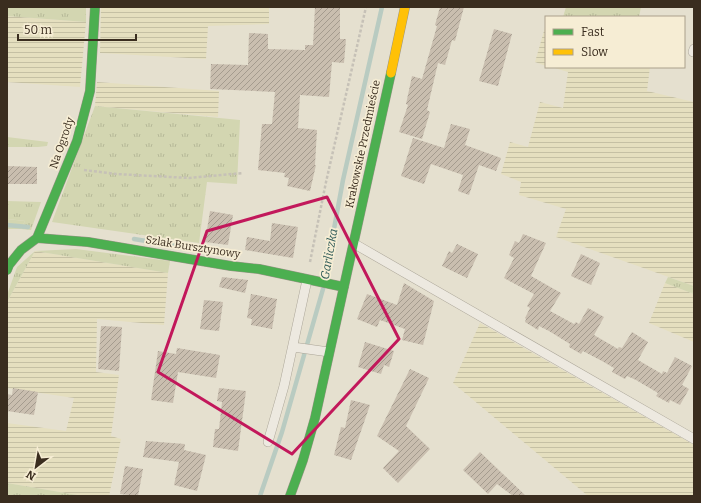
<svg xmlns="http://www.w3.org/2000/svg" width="701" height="503" viewBox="0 0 701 503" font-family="Bitter,serif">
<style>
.farmland{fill:url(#farmland-rules)}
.grass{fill:url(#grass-tufts)}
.forest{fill:url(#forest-firs)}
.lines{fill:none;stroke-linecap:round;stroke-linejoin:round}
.stream{stroke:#b9cbc1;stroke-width:4.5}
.building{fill:url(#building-hatch)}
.lane-casing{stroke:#aaa497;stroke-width:10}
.fast-casing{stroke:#9a9488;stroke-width:10}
.slow-casing{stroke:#9a9488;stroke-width:10}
.path{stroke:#c6c1b7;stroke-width:2.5;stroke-dasharray:3 2;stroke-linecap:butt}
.lane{stroke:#ede9e0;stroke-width:9}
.fast{stroke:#4caf50;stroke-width:9}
.slow{stroke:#ffc107;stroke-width:9}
.marked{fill:none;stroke:#c2185b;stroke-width:3;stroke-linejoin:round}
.labels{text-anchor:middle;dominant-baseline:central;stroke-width:3.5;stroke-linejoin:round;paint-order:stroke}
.street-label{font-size:11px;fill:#3a2d1f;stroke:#f6edd4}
.water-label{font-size:12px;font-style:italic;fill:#2e5a58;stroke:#f6edd4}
</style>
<defs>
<pattern id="farmland-rules" width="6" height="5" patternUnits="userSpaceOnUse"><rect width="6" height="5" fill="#e5dfbf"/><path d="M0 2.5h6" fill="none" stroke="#c5c0a4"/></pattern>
<pattern id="grass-tufts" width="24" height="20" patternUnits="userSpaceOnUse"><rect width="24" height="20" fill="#d3d6b1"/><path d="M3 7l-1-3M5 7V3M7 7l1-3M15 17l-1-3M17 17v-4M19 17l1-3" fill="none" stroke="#b6b898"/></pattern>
<pattern id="forest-firs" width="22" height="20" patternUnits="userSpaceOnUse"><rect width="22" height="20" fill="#d3d6b1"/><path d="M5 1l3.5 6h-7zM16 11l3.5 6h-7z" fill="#b6b898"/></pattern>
<pattern id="building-hatch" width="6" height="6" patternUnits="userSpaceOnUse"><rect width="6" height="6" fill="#c9beaf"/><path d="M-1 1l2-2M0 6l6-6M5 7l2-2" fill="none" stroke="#a49b8e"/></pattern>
</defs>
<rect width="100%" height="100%" fill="#e5e0cf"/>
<path class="farmland" d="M101,7H269V24L208,26L206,59L100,53Z
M7,16L86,22L80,87L7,82Z
M546,24V66L535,62Z
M551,67H650L647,91L694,102V286L556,237L566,209L519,195L521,182L501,174L510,142L528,147L540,102L563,108L568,72Z
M97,82L219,91L218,117L95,106Z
M35,251L168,273L164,325L97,319L96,372L119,375L111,436L121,439L109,496H83L7,483V423L66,431L74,398L7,388V302Z
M665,283L694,294V342L649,323Z
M480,323L694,445V496H588L453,383Z"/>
<path class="grass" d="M7,7H86V22L7,16Z
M566,7H641L639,17H563Z
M95,106L240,120L237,184L207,182L199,243L52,222Z
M7,137L48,142L47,146L38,147H7Z
M7,201L41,202L31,230L21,229L25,221L7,219Z
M76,249L170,261L168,273L35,251L7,302V295L17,267L35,251Z
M668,277L694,286V294L665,283Z
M7,483L83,496H7Z"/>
<path class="forest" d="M7,219L25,221L21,229H7Z"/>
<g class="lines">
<path class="stream" d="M7,225L28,227
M134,239L237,256
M325,278L343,180L382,7
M260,496L282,432L323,289"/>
</g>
<path class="building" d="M315,7H340V39H346L344,63L332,62L329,97L300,95L298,128L317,130L315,165H316L310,191L287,186L289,178L284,177L285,173L258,170L262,124H272L275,92L210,89L211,64L248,65L249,33L268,34V49L305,50V45H313Z
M440,7H464L455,41L452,40L445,65L438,63L427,110L430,112L422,139L399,132L408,105L406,104L412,76L422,79L437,26L435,25Z
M494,29L512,34L498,86L479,81Z
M451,124L470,129L465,145L501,158L496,171L479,165L469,195L458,191L463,175L431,164L424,184L401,176L413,138L444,148Z
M7,166L37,167V184H7Z
M210,211L233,215L228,245L205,242Z
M272,223L298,227L293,258L245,250L247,237L270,241Z
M523,234L546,243L531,276L561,293L550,311L574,324L576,322L579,324L588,308L604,317L594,335L618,349L619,347L622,348L632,332L648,342L638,360L662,374L663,371L667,373L675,357L692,366L682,385L689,389L680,405L670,400L669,403L656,396L658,393L636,380L627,376L625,379L612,372L614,368L602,361L583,351L581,354L569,347L570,344L549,331L539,326L538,330L525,322L526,319L525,318L530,308L527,306L534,294L504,278L514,258L509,255L515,241L519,243Z
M457,244L478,254L467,278L442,266L449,251L452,253Z
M581,254L600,263L591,285L571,276Z
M222,277L248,280L245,293L219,287Z
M404,283L434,301L423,345L402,340L405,329L380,320L377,327L357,319L367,294L397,305Z
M251,294L277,299L272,329L251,325L252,319L247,318Z
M204,300L223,302L219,331L200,329Z
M101,326L122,327L119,371L98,369Z
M365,342L394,351L389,367L384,365L381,374L358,367Z
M177,348L220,355L216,378L178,372L173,403L151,400L158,351L176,354Z
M410,369L429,378L406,426L430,449L398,483L383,468L399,451L377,436Z
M13,388L38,392L34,415L7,411V394L12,395Z
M219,388L246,391L238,451L213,447L215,429H219L222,402L217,401Z
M351,400L370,405L351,460L334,455L341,427L345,428Z
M146,441L185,444L184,450L206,455L197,491L174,485L179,462L143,457Z
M480,452L526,496H513L497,484L488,494L463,470Z
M125,466L143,469L138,496L120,494Z"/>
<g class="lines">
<defs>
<path id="lane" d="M693,52L694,49
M353,243L694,439
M293,347L329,352
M268,442L284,386L307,280"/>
<path id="fast" d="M37,238L88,242L231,266L259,269L344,287
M7,270L9,265L21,250L37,238L77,141L90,91L95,7
M290,496L303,460L315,418L391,73"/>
<path id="slow" d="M391,73L405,7"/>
</defs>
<use href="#lane" class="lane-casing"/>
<use href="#fast" class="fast-casing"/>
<use href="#slow" class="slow-casing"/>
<path class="path" d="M84,170L116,174L189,178L243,173
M310,262L326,182L366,7"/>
<use href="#lane" class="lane"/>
<use href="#fast" class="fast"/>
<use href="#slow" class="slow"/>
</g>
<path class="marked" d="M327,197L399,339L292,454L158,372L207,231Z"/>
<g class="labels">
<g class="street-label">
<text transform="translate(62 143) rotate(-71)">Na Ogrody</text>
<text transform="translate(363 144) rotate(-78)">Krakowskie Przedmieście</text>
<text transform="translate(193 247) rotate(9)">Szlak Bursztynowy</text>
</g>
<g class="water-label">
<text transform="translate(329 254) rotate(-80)">Garliczka</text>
</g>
</g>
<rect width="701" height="503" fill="none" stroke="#3a2d1f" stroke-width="16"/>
<rect x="545" y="16" width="140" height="52" fill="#f6edd4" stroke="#aba08c"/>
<rect x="553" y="29" width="20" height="6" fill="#4caf50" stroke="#aba08c"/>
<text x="581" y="36" font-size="12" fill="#3a2d1f">Fast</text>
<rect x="553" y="49" width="20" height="6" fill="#ffc107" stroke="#aba08c"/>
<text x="581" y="56" font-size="12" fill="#3a2d1f">Slow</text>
<g transform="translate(36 467) rotate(211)" stroke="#f6edd4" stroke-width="3" paint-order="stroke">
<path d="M0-3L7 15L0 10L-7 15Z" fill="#3a2d1f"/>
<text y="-6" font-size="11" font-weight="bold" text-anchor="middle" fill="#3a2d1f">N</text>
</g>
<path d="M18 34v6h118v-6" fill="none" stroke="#3a2d1f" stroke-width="2"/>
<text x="24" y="34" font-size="12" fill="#3a2d1f" stroke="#f6edd4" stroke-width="3" paint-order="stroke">50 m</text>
</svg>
